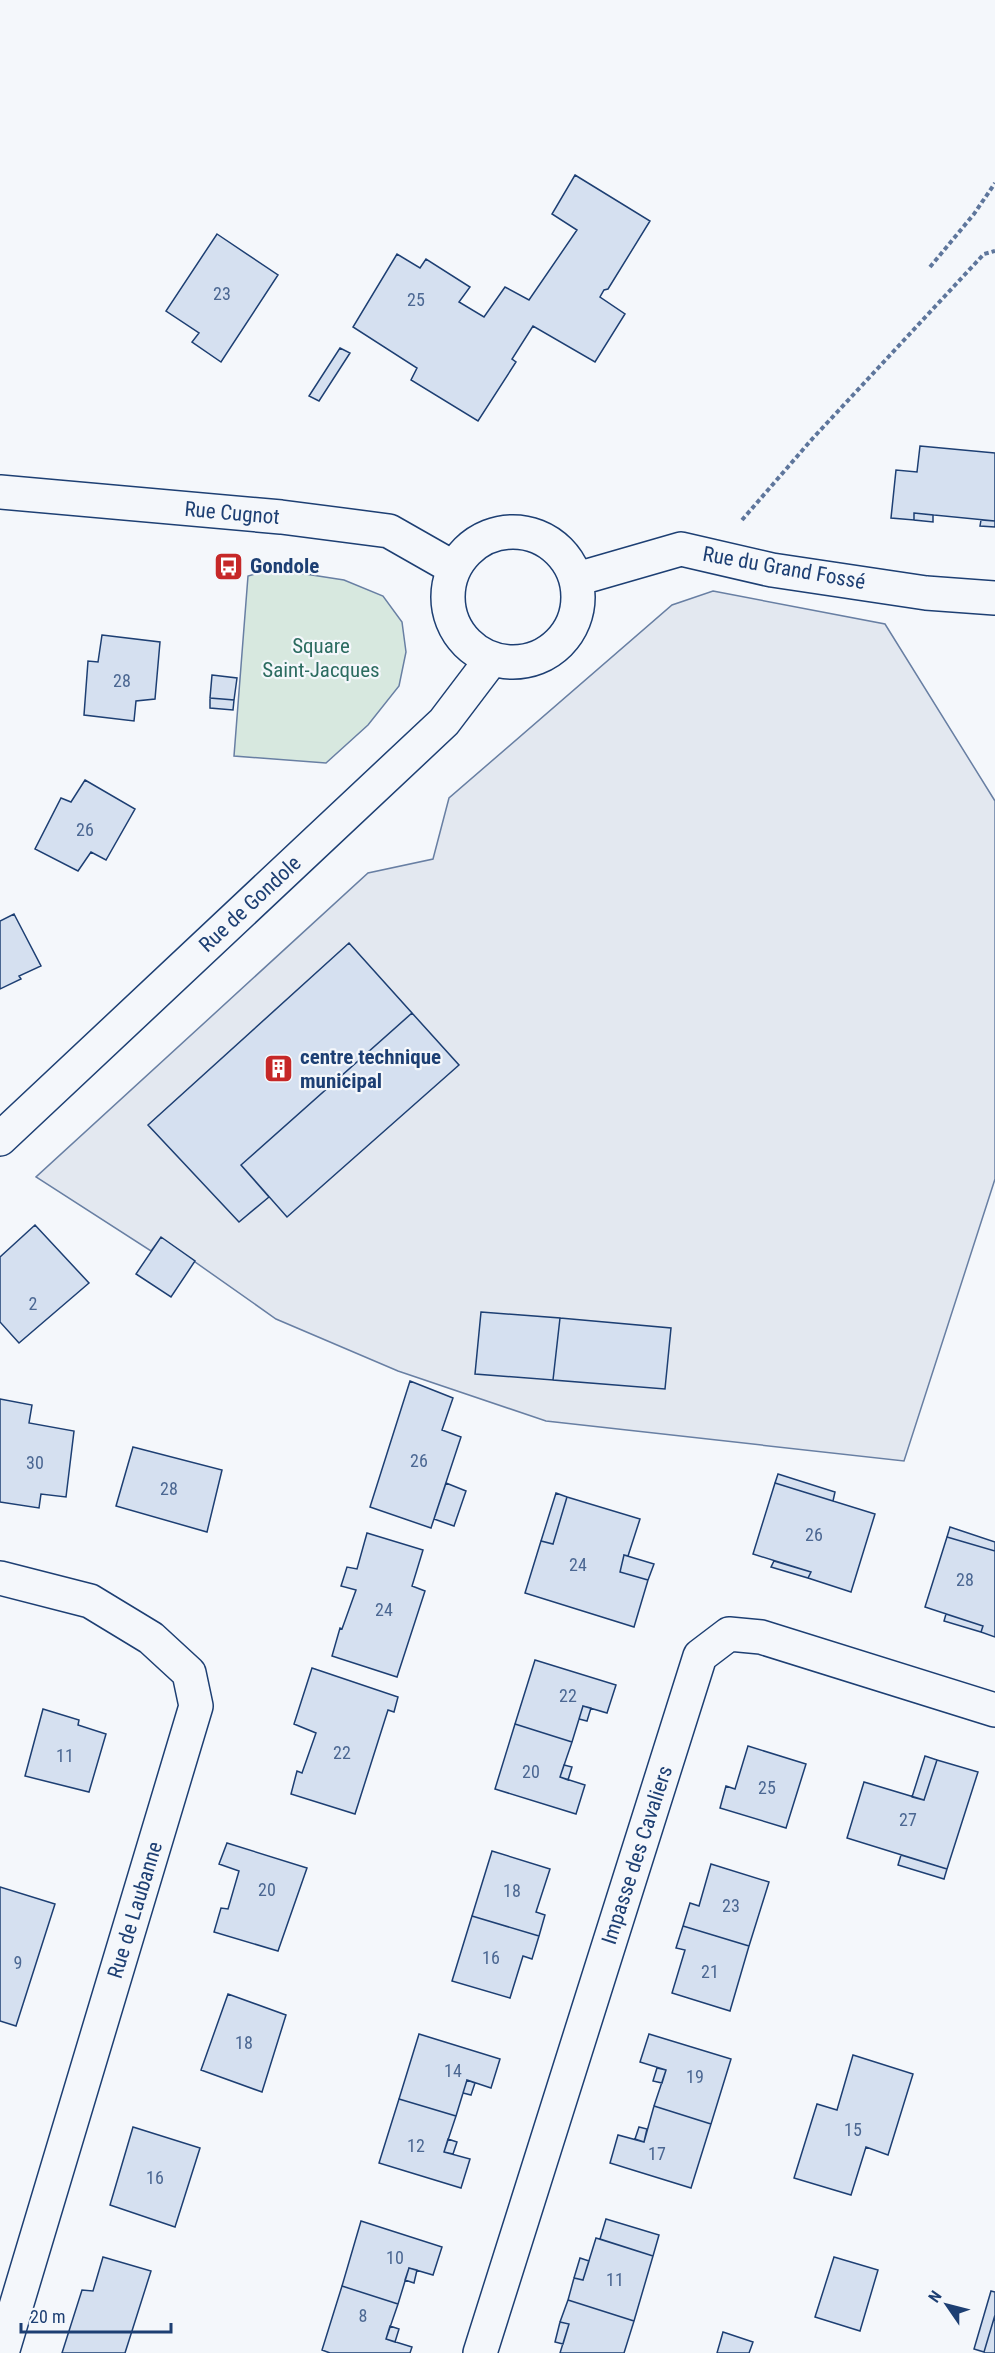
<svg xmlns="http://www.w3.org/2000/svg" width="995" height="2353" viewBox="0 0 995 2353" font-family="'Roboto Condensed',sans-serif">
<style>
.green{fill:#d7e8df;stroke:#687fa3;stroke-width:1.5}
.parking{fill:#e3e8f0;stroke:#687fa3;stroke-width:1.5}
.building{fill:#d5e0f0;stroke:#1d3f73;stroke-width:1.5}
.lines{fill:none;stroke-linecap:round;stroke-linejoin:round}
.street-casing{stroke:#1d3f73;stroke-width:36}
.path{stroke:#5e769c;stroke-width:4;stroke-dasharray:4.5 3;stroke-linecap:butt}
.street{stroke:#f4f7fb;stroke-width:33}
.labels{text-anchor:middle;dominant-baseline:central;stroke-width:4.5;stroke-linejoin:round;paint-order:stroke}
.number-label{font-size:18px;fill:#4b6792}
.street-label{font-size:21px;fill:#1d3f73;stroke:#f4f7fb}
.poi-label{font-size:21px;font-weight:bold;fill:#1d3f73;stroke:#f4f7fb;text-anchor:start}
.park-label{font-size:21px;fill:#2c6c60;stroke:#f4f7fb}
</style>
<rect width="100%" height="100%" fill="#f4f7fb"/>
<path class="green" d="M273,569L344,580L383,596L402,622L406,652L399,686L368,725L326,763L234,756L248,576Z"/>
<path class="parking" d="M713,591L885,624L995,801V1179L904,1461L546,1421L398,1371L276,1319L161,1238L151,1251L36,1177L368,873L433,859L449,798L672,605Z"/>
<path class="building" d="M575,175L650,221L608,289L604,290L600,297L625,314L595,362L533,326L512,359L516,362L478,421L411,380L417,368L353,327L397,254L420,268L426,259L470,287L459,302L484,317L505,287L529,300L577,230L552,214Z
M217,234L278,275L221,362L192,342L199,333L166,311Z
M340,348L350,353L319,401L309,396Z
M920,446L995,453V521L914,513V520L891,518L896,470L917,472Z
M914,513L933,515V522L914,520Z
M981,520L995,521V527L980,526Z
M102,635L160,642L155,699L136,701L134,721L84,715L88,661L98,662Z
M212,675L237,678L234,700L210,698Z
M210,698L234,700L233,710L210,708Z
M85,780L135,809L106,860L91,852L78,871L35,849L61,798L71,802Z
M14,914L41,966L19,976L21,979L0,989V921Z
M349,943L412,1013L241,1165L269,1197L239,1222L148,1125Z
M412,1013L459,1065L287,1217L241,1165Z
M35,1225L89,1283L19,1343L0,1322V1257Z
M161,1237L195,1261L171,1297L136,1274Z
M481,1312L560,1318L553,1380L475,1374Z
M560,1318L671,1328L665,1389L553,1380Z
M410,1381L453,1398L442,1430L461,1437L431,1528L370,1507Z
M0,1399L32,1405L29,1423L74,1431L66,1497L41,1494L39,1508L0,1502Z
M133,1447L222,1470L207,1532L116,1506Z
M778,1474L835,1492L833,1501L775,1483Z
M446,1483L466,1491L454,1526L434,1519Z
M775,1483L875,1514L851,1592L808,1578L811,1572L753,1554Z
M556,1493L567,1497L553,1544L541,1541Z
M567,1497L640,1519L628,1556L624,1555L620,1572L648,1580L634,1627L525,1593L541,1541L553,1544Z
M950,1527L995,1542V1551L947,1537Z
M367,1533L423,1550L412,1586L425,1591L397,1677L332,1656L340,1628L342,1629L356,1590L341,1586L347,1567L357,1569Z
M947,1537L995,1551V1637L981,1632L983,1626L925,1607Z
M624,1555L654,1564L648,1580L620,1572Z
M774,1561L811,1572L808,1578L771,1567Z
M946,1614L983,1626L981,1632L944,1621Z
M535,1660L616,1685L607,1713L583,1706L572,1742L515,1724Z
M312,1668L398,1697L394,1712L388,1710L355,1814L291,1794L297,1771L302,1773L316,1733L294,1724Z
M583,1706L591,1708L587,1721L579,1719Z
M43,1709L79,1720L78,1725L106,1734L89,1792L25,1776Z
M515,1724L572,1742L560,1777L585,1785L576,1814L495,1789Z
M748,1746L806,1764L786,1828L720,1808L726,1786L735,1789Z
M925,1756L937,1760L924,1800L912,1797Z
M937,1760L978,1772L947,1869L847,1838L864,1782L924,1800Z
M564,1765L572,1767L568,1780L560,1777Z
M227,1843L307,1868L278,1951L214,1932L221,1908L228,1909L239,1871L219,1864Z
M492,1851L550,1869L536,1912L545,1915L539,1936L472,1916Z
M901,1855L947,1869L944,1879L898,1865Z
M711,1864L769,1882L749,1946L683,1926L690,1903L699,1906Z
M0,1887L55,1904L16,2026L0,2021Z
M472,1916L539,1936L532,1959L523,1956L510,1998L452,1981Z
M683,1926L749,1946L730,2011L672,1993L685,1950L676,1948Z
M228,1994L286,2015L262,2092L201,2070Z
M419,2034L500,2059L491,2088L467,2080L456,2116L399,2099Z
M649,2034L731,2059L711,2124L654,2106L666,2070L640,2062Z
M853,2055L913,2074L888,2155L866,2147L851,2195L794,2178L817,2104L837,2110Z
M657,2068L666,2070L662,2083L653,2081Z
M467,2080L475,2083L471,2095L463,2093Z
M399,2099L456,2116L444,2152L470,2159L461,2188L379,2163Z
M654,2106L711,2124L691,2188L610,2163L618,2135L644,2142Z
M133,2127L200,2148L175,2227L110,2205Z
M639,2127L647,2129L644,2142L635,2139Z
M448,2139L457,2142L453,2154L444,2152Z
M606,2219L659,2235L653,2256L600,2239Z
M361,2221L442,2247L433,2275L409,2268L398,2304L342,2286Z
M596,2238L653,2256L634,2321L568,2300L574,2278L583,2280Z
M103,2257L151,2271L125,2353H62L82,2290L93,2291Z
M834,2257L878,2270L860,2331L815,2317Z
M580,2258L589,2261L583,2280L574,2278Z
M409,2268L417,2270L414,2283L405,2280Z
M342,2286L398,2304L386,2339L412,2347L410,2353H330L322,2350Z
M991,2291L995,2292V2315L984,2352L974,2349Z
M568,2300L634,2321L624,2353H560L569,2324L560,2322Z
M995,2315V2353H984V2352Z
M560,2322L569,2324L563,2344L555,2342Z
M390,2326L399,2329L395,2342L386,2339Z
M723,2332L753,2342L749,2353H717Z"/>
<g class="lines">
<defs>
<path id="street" d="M0,492L281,517L389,531L454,568
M448 597a65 65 0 1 1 130 0a65 65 0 1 1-130 0Z
M577,579L681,549L772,570L926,593L995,598
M0,1139L444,722L491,660
M0,1578L90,1601L151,1638L189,1673L196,1706L2,2353
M480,2353L700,1656L729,1634L761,1637L995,1710"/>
</defs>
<use href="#street" class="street-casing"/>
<path class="path" d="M930,267L974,214L995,183
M742,520L813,438L984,254L995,251"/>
<use href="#street" class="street"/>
</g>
<defs>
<symbol id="bus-square" viewBox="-11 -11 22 22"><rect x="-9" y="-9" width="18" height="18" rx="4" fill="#c62828" stroke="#f4f7fb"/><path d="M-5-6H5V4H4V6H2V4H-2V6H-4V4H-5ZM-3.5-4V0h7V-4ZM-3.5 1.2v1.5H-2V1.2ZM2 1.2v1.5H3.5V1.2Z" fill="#fff"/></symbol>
<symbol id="building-square" viewBox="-11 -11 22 22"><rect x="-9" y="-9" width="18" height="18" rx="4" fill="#c62828" stroke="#f4f7fb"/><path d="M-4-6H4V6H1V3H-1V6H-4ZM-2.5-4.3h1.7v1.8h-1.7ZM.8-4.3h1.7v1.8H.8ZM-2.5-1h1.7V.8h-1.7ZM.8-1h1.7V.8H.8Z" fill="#fff"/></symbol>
</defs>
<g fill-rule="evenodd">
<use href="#bus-square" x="212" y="550" width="33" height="33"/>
<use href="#building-square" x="262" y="1052" width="33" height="33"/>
</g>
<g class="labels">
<g class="number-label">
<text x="222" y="293">23</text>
<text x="416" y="299">25</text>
<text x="122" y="680">28</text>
<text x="85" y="829">26</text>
<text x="33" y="1303">2</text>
<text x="419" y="1460">26</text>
<text x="35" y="1462">30</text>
<text x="169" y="1488">28</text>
<text x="814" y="1534">26</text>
<text x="578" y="1564">24</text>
<text x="965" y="1579">28</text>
<text x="384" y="1609">24</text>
<text x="568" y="1695">22</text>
<text x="342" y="1752">22</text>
<text x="65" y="1755">11</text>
<text x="531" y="1771">20</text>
<text x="767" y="1787">25</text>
<text x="908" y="1819">27</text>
<text x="267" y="1889">20</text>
<text x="512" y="1890">18</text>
<text x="731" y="1905">23</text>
<text x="491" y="1957">16</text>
<text x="18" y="1962">9</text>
<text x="710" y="1971">21</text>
<text x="244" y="2042">18</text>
<text x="453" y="2070">14</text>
<text x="695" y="2076">19</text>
<text x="853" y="2129">15</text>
<text x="416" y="2145">12</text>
<text x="657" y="2153">17</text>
<text x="155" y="2177">16</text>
<text x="395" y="2257">10</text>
<text x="615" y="2279">11</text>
<text x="363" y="2315">8</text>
</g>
<g class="street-label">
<text transform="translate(232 513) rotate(5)">Rue Cugnot</text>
<text transform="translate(784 568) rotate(10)">Rue du Grand Fossé</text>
<text transform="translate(250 904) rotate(-43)">Rue de Gondole</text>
<text transform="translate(637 1855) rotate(-72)">Impasse des Cavaliers</text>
<text transform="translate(135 1910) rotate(-73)">Rue de Laubanne</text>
</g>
<g class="poi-label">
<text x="250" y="566">Gondole</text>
<text x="300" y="1057">centre technique<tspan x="300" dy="24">municipal</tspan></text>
</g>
<g class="park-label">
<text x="321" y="646">Square<tspan x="321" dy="24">Saint-Jacques</tspan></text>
</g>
</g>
<g transform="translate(947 2305) rotate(305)" stroke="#f4f7fb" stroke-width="4.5" paint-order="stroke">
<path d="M0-4.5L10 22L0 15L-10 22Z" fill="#1d3f73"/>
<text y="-9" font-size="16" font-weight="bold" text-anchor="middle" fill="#1d3f73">N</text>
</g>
<path d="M21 2323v9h150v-9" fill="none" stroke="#1d3f73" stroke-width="3"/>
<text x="30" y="2323" font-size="18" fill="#1d3f73" stroke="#f4f7fb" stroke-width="4.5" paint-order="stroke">20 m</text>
</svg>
